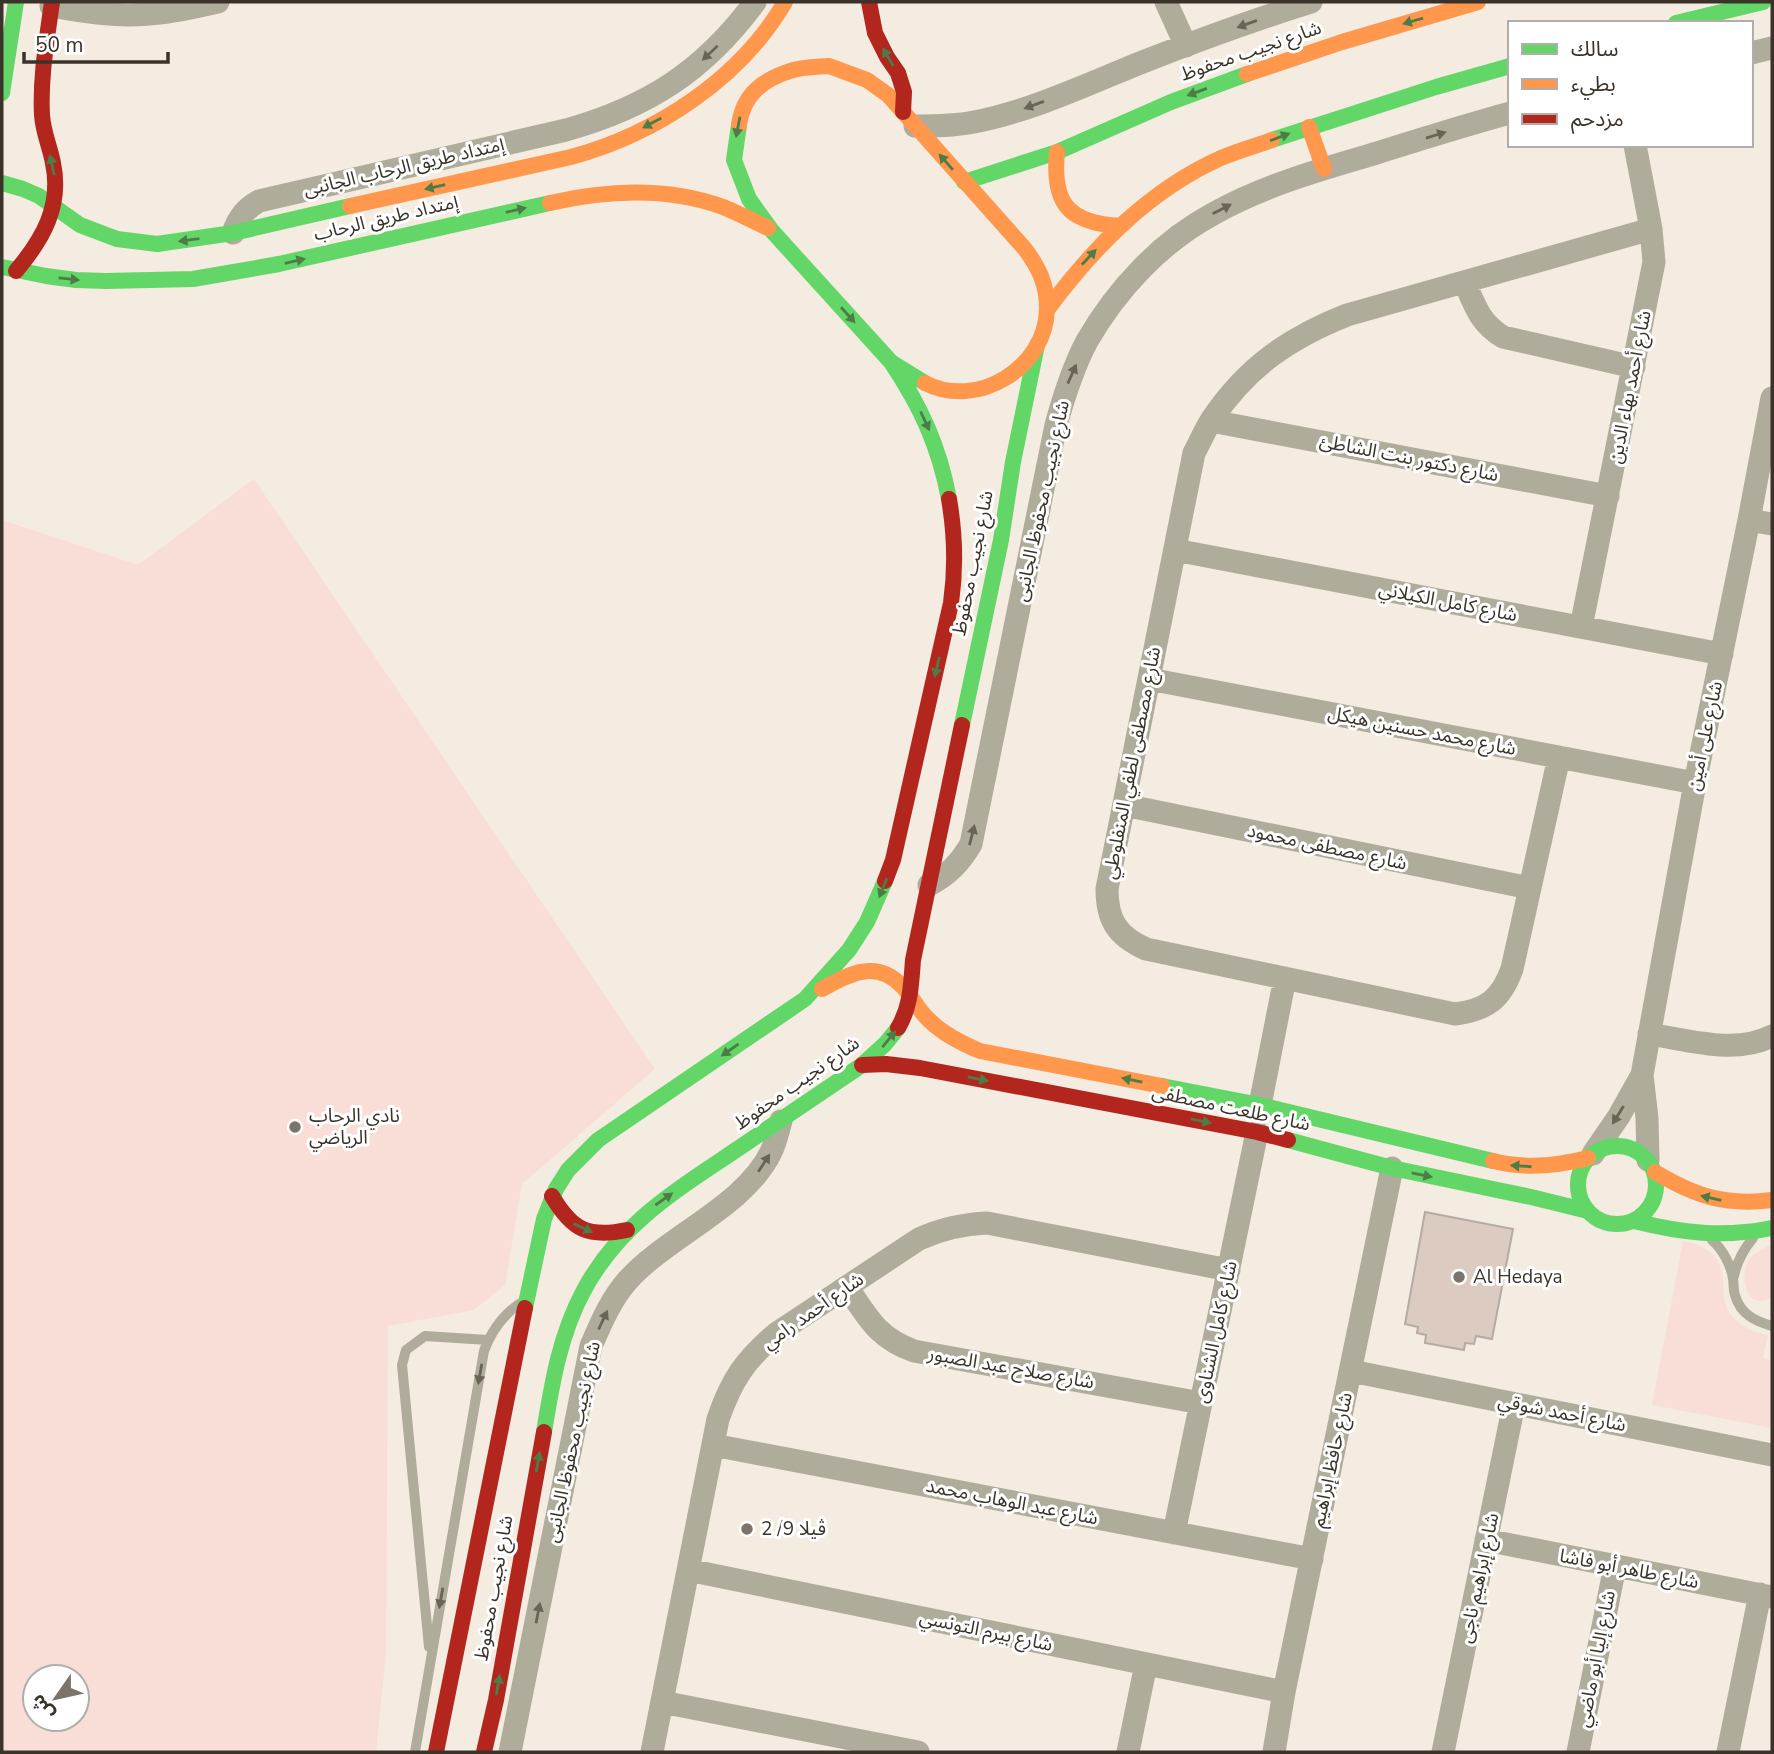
<svg xmlns="http://www.w3.org/2000/svg" width="1774" height="1754" viewBox="0 0 1774 1754" font-family="'Nunito Sans','Noto Sans Arabic',sans-serif">
<style>
.green{fill:#f9ded8;fill-rule:evenodd}
.building{fill:#dccbc1;stroke:#b4aba4;stroke-width:2}
.lines{fill:none;stroke-linecap:round;stroke-linejoin:round}
.lane{stroke:#b0ac9c;stroke-width:10}
.street{stroke:#b0ac9c;stroke-width:23}
.fast{stroke:#63d668;stroke-width:16}
.slow{stroke:#ff974d;stroke-width:16}
.jam{stroke:#b3261e;stroke-width:16}
.oneway{fill:#4d7c46}
.oneway2{fill:#6a6358}
.poi-dot{fill:#7c736a;stroke:#fff;stroke-width:2.5}
.labels{text-anchor:middle;dominant-baseline:central;stroke-width:6;stroke-linejoin:round;paint-order:stroke}
.street-label{font-size:19px;fill:#3b332a;stroke:#fff}
.poi-label{font-size:19px;fill:#3b332a;stroke:#fff;text-anchor:start}
</style>
<rect width="100%" height="100%" fill="#f4ebe1"/>
<path class="green" d="M254,479L655,1069L522,1184L505,1285L474,1310L388,1326L386,1653L376,1752H2V520L138,565ZM35,1677H77V1719H35Z
M1683,1241C1692,1243 1701,1245 1709,1251C1728,1267 1721,1282 1725,1303C1730,1321 1750,1332 1768,1335L1763,1358L1772,1360V1428L1652,1405Z
M1772,1244V1297C1747,1313 1738,1277 1749,1260C1754,1252 1764,1249 1772,1244Z"/>
<path class="building" d="M1425,1212L1513,1229L1492,1339L1476,1336L1474,1344L1465,1343L1464,1350L1425,1343L1426,1335L1417,1333L1418,1327L1405,1324Z"/>
<g class="lines">
<path class="lane" d="M1712,1240C1722,1249 1731,1264 1733,1279C1734,1284 1733,1290 1735,1295C1740,1314 1755,1321 1772,1326
M1734,1276C1737,1261 1743,1250 1753,1238
M429,1647L402,1365L406,1350L425,1336L488,1340
M415,1752L484,1351C491,1332 502,1316 519,1304"/>
<path class="street" d="M1166,2L1186,46
M51,6C84,12 116,17 149,14C172,13 195,7 218,2
M1751,53L1772,48
M915,126C935,126 954,126 974,122C1031,111 1086,85 1140,63C1196,41 1253,20 1311,2
M233,233C238,218 245,209 259,201L566,130C648,107 704,71 755,2
M1465,283C1475,306 1480,323 1503,337L1634,367
M1211,421L1608,496
M1749,520L1772,524
M1175,550L1722,654
M1581,627L1654,262L1651,229L1635,145
M1149,679L1695,783
M1559,757L1512,969C1501,999 1487,1010 1455,1014L1146,949C1117,936 1107,920 1107,889L1194,453C1200,442 1205,430 1212,419C1247,367 1289,338 1347,315L1651,229
M1124,805L1530,888
M929,885C948,875 960,863 971,844L1056,425C1064,396 1073,367 1087,341C1117,289 1161,242 1213,214C1261,187 1315,171 1367,156C1415,141 1462,126 1510,113
M1649,1034C1689,1040 1735,1055 1772,1036
M1642,1075L1647,1118L1648,1160
M1260,1105L1285,978
M1593,1154L1619,1116L1642,1075L1695,783L1749,520L1772,398
M847,1287C868,1317 877,1338 914,1351L1201,1403
M1351,1371L1772,1455
M713,1445L1312,1559
M1174,1533L1257,1132
M1486,1540L1772,1597
M688,1570L1284,1692
M662,1702L918,1752
M510,1752L591,1346C601,1323 611,1299 628,1280C669,1235 745,1206 771,1152C776,1142 778,1131 781,1121
M652,1752L718,1419C732,1379 745,1360 777,1333L919,1239C941,1229 963,1224 987,1223L1229,1270
M1128,1752L1146,1664
M1274,1752L1284,1692L1392,1168
M1443,1752L1514,1404
M1578,1752L1615,1566
M1728,1752L1760,1594"/>
<path class="fast" d="M1676,23L1763,2
M2,93L16,2
M739,125L734,160L749,199L772,231L891,362L925,383
M1272,140L1436,87L1510,66
M964,182L1057,152L1171,102L1247,74
M2,183L23,189L39,196L80,225L117,239L157,244L233,233L350,206
M2,267L46,276L76,280L106,281L193,279L279,264L550,203
M891,362C921,407 939,446 949,499
M962,725L1001,540L1013,462L1037,345
M1162,1086L1260,1105L1493,1161
M1288,1140L1392,1168L1531,1197L1588,1211
M1578 1185a39 39 0 1 1 78 0a39 39 0 1 1-78 0Z
M1634,1221C1682,1233 1723,1238 1772,1228
M525,1308L544,1219L556,1189L568,1170L598,1140L805,999L849,950L867,922L885,881
M544,1432C552,1383 560,1334 584,1290C620,1223 678,1189 739,1148C780,1120 821,1093 862,1065L885,1044L898,1028"/>
<path class="slow" d="M829,66L867,80L888,95L1025,249C1039,268 1047,284 1047,309C1046,368 977,410 925,383
M1247,74L1342,42L1478,2
M739,125C743,95 762,80 790,71C801,67 816,67 829,66
M1309,127L1324,169
M1057,152C1052,203 1068,223 1120,226
M550,203C607,190 668,187 723,207C738,213 753,221 768,228
M350,206L571,157C656,134 740,79 785,2
M1047,310C1093,248 1149,190 1221,158C1237,151 1255,146 1272,140
M822,989C849,974 876,959 902,986C912,996 918,1010 929,1020C943,1034 961,1043 980,1051L1162,1086
M1493,1161C1525,1169 1557,1166 1588,1158
M1655,1172C1695,1196 1725,1206 1772,1200"/>
<path class="jam" d="M869,2L875,33L887,57L898,73L904,92L903,112
M16,271C43,239 62,206 53,163C50,147 43,132 42,115C40,77 47,39 52,2
M885,881L893,860L951,603C956,568 955,534 949,499
M898,1028C911,1006 911,985 913,960L962,725
M862,1065L886,1064L920,1068L1257,1132L1288,1140
M552,1196C572,1230 588,1238 627,1230
M436,1752L525,1308
M484,1752L496,1700L544,1432"/>
</g>
<defs><path id="oneway-solid" d="M-6-.8H1V-3.2L6.5 0L1 3.2V.8H-6Z" transform="scale(1.75)"/></defs>
<g class="oneway">
<use href="#oneway-solid" transform="translate(1413 21) rotate(164)"/>
<use href="#oneway-solid" transform="translate(888 57) rotate(-120)"/>
<use href="#oneway-solid" transform="translate(1197 92) rotate(160)"/>
<use href="#oneway-solid" transform="translate(652 123) rotate(152)"/>
<use href="#oneway-solid" transform="translate(738 127) rotate(101)"/>
<use href="#oneway-solid" transform="translate(1280 137) rotate(-20)"/>
<use href="#oneway-solid" transform="translate(946 162) rotate(-131)"/>
<use href="#oneway-solid" transform="translate(52 165) rotate(-102)"/>
<use href="#oneway-solid" transform="translate(435 187) rotate(167)"/>
<use href="#oneway-solid" transform="translate(516 210) rotate(-13)"/>
<use href="#oneway-solid" transform="translate(189 240) rotate(173)"/>
<use href="#oneway-solid" transform="translate(1089 257) rotate(-47)"/>
<use href="#oneway-solid" transform="translate(295 261) rotate(-13)"/>
<use href="#oneway-solid" transform="translate(69 279) rotate(6)"/>
<use href="#oneway-solid" transform="translate(848 315) rotate(48)"/>
<use href="#oneway-solid" transform="translate(925 421) rotate(65)"/>
<use href="#oneway-solid" transform="translate(937 667) rotate(103)"/>
<use href="#oneway-solid" transform="translate(883 888) rotate(112)"/>
<use href="#oneway-solid" transform="translate(889 1039) rotate(-51)"/>
<use href="#oneway-solid" transform="translate(730 1050) rotate(145)"/>
<use href="#oneway-solid" transform="translate(978 1079) rotate(11)"/>
<use href="#oneway-solid" transform="translate(1132 1080) rotate(-169)"/>
<use href="#oneway-solid" transform="translate(1201 1121) rotate(11)"/>
<use href="#oneway-solid" transform="translate(1521 1166) rotate(-176)"/>
<use href="#oneway-solid" transform="translate(1422 1175) rotate(12)"/>
<use href="#oneway-solid" transform="translate(1711 1198) rotate(-167)"/>
<use href="#oneway-solid" transform="translate(664 1199) rotate(-35)"/>
<use href="#oneway-solid" transform="translate(583 1228) rotate(25)"/>
<use href="#oneway-solid" transform="translate(538 1462) rotate(-80)"/>
<use href="#oneway-solid" transform="translate(498 1685) rotate(-80)"/>
</g>
<g class="oneway2">
<use href="#oneway-solid" transform="translate(1247 24) rotate(160)"/>
<use href="#oneway-solid" transform="translate(710 53) rotate(137)"/>
<use href="#oneway-solid" transform="translate(1034 105) rotate(160)"/>
<use href="#oneway-solid" transform="translate(1436 135) rotate(-17)"/>
<use href="#oneway-solid" transform="translate(1222 209) rotate(-27)"/>
<use href="#oneway-solid" transform="translate(1072 374) rotate(-66)"/>
<use href="#oneway-solid" transform="translate(972 835) rotate(-76)"/>
<use href="#oneway-solid" transform="translate(1618 1115) rotate(122)"/>
<use href="#oneway-solid" transform="translate(764 1163) rotate(-57)"/>
<use href="#oneway-solid" transform="translate(603 1320) rotate(-65)"/>
<use href="#oneway-solid" transform="translate(480 1374) rotate(100)"/>
<use href="#oneway-solid" transform="translate(441 1598) rotate(100)"/>
<use href="#oneway-solid" transform="translate(538 1613) rotate(-79)"/>
</g>
<g class="poi-dot">
<circle cx="295" cy="1127" r="7"/>
<circle cx="1459" cy="1277" r="7"/>
<circle cx="747" cy="1529" r="7"/>
</g>
<g class="labels">
<g class="street-label">
<text transform="translate(1251 51) rotate(-19)">شارع نجيب محفوظ</text>
<text transform="translate(404 167) rotate(-13)">إمتداد طريق الرحاب الجانبى</text>
<text transform="translate(386 218) rotate(-13)">إمتداد طريق الرحاب</text>
<text transform="translate(1630 387) rotate(-79)">شارع أحمد بهاء الدين</text>
<text transform="translate(1409 458) rotate(11)">شارع دكتور بنت الشاطئ</text>
<text transform="translate(1042 501) rotate(-78)">شارع نجيب محفوظ الجانبى</text>
<text transform="translate(973 563) rotate(-79)">شارع نجيب محفوظ</text>
<text transform="translate(1448 602) rotate(11)">شارع كامل الكيلاني</text>
<text transform="translate(1422 731) rotate(11)">شارع محمد حسنين هيكل</text>
<text transform="translate(1705 736) rotate(-78)">شارع على أمين</text>
<text transform="translate(1132 763) rotate(-79)">شارع مصطفى لطفي المنفلوطي</text>
<text transform="translate(1327 847) rotate(12)">شارع مصطفى محمود</text>
<text transform="translate(797 1083) rotate(-35)">شارع نجيب محفوظ</text>
<text transform="translate(1231 1108) rotate(12)">شارع طلعت مصطفى</text>
<text transform="translate(813 1311) rotate(-35)">شارع أحمد رامي</text>
<text transform="translate(1216 1332) rotate(-78)">شارع كامل الشناوى</text>
<text transform="translate(1011 1368) rotate(10)">شارع صلاح عبد الصبور</text>
<text transform="translate(1562 1413) rotate(11)">شارع أحمد شوقي</text>
<text transform="translate(573 1442) rotate(-78)">شارع نجيب محفوظ الجانبى</text>
<text transform="translate(1332 1460) rotate(-78)">شارع حافظ إبراهيم</text>
<text transform="translate(1012 1502) rotate(11)">شارع عبد الوهاب محمد</text>
<text transform="translate(1629 1569) rotate(11)">شارع طاهر أبو فاشا</text>
<text transform="translate(1479 1578) rotate(-78)">شارع إبراهيم ناجى</text>
<text transform="translate(494 1588) rotate(-80)">شارع نجيب محفوظ</text>
<text transform="translate(986 1631) rotate(12)">شارع بيرم التونسي</text>
<text transform="translate(1596 1659) rotate(-79)">شارع إليا أبو ماضي</text>
</g>
<g class="poi-label">
<text x="309" y="1116">نادي الرحاب<tspan x="309" dy="22">الرياضي</tspan></text>
<text x="1473" y="1277">Al Hedaya</text>
<text x="761" y="1529">ڤيلا 9/ 2</text>
</g>
</g>
<rect width="1774" height="1754" fill="none" stroke="#3b332a" stroke-width="7"/>
<rect x="1508" y="21" width="245" height="126" fill="#ffffff" stroke="#b1adaa" stroke-width="2"/>
<rect x="1522" y="44" width="35" height="10" fill="#63d668" stroke="#b1adaa" stroke-width="2"/>
<text x="1571" y="56" font-size="21" fill="#3b332a">سالك</text>
<rect x="1522" y="79" width="35" height="10" fill="#ff974d" stroke="#b1adaa" stroke-width="2"/>
<text x="1571" y="91" font-size="21" fill="#3b332a">بطيء</text>
<rect x="1522" y="114" width="35" height="10" fill="#b3261e" stroke="#b1adaa" stroke-width="2"/>
<text x="1571" y="126" font-size="21" fill="#3b332a">مزدحم</text>
<g transform="translate(56 1698) rotate(236)"><circle r="33" fill="#ffffff" stroke="#b1adaa" stroke-width="2"/>
<path d="M0-5L12 26L0 18L-12 26Z" fill="#7c736a"/>
<text y="-10" font-size="19" font-weight="bold" text-anchor="middle" fill="#3b332a">ش</text>
</g>
<path d="M24 52v10h144v-10" fill="none" stroke="#3b332a" stroke-width="3.5"/>
<text x="35" y="52" font-size="21" fill="#3b332a" stroke="#ffffff" stroke-width="5" paint-order="stroke">50 m</text>
</svg>
